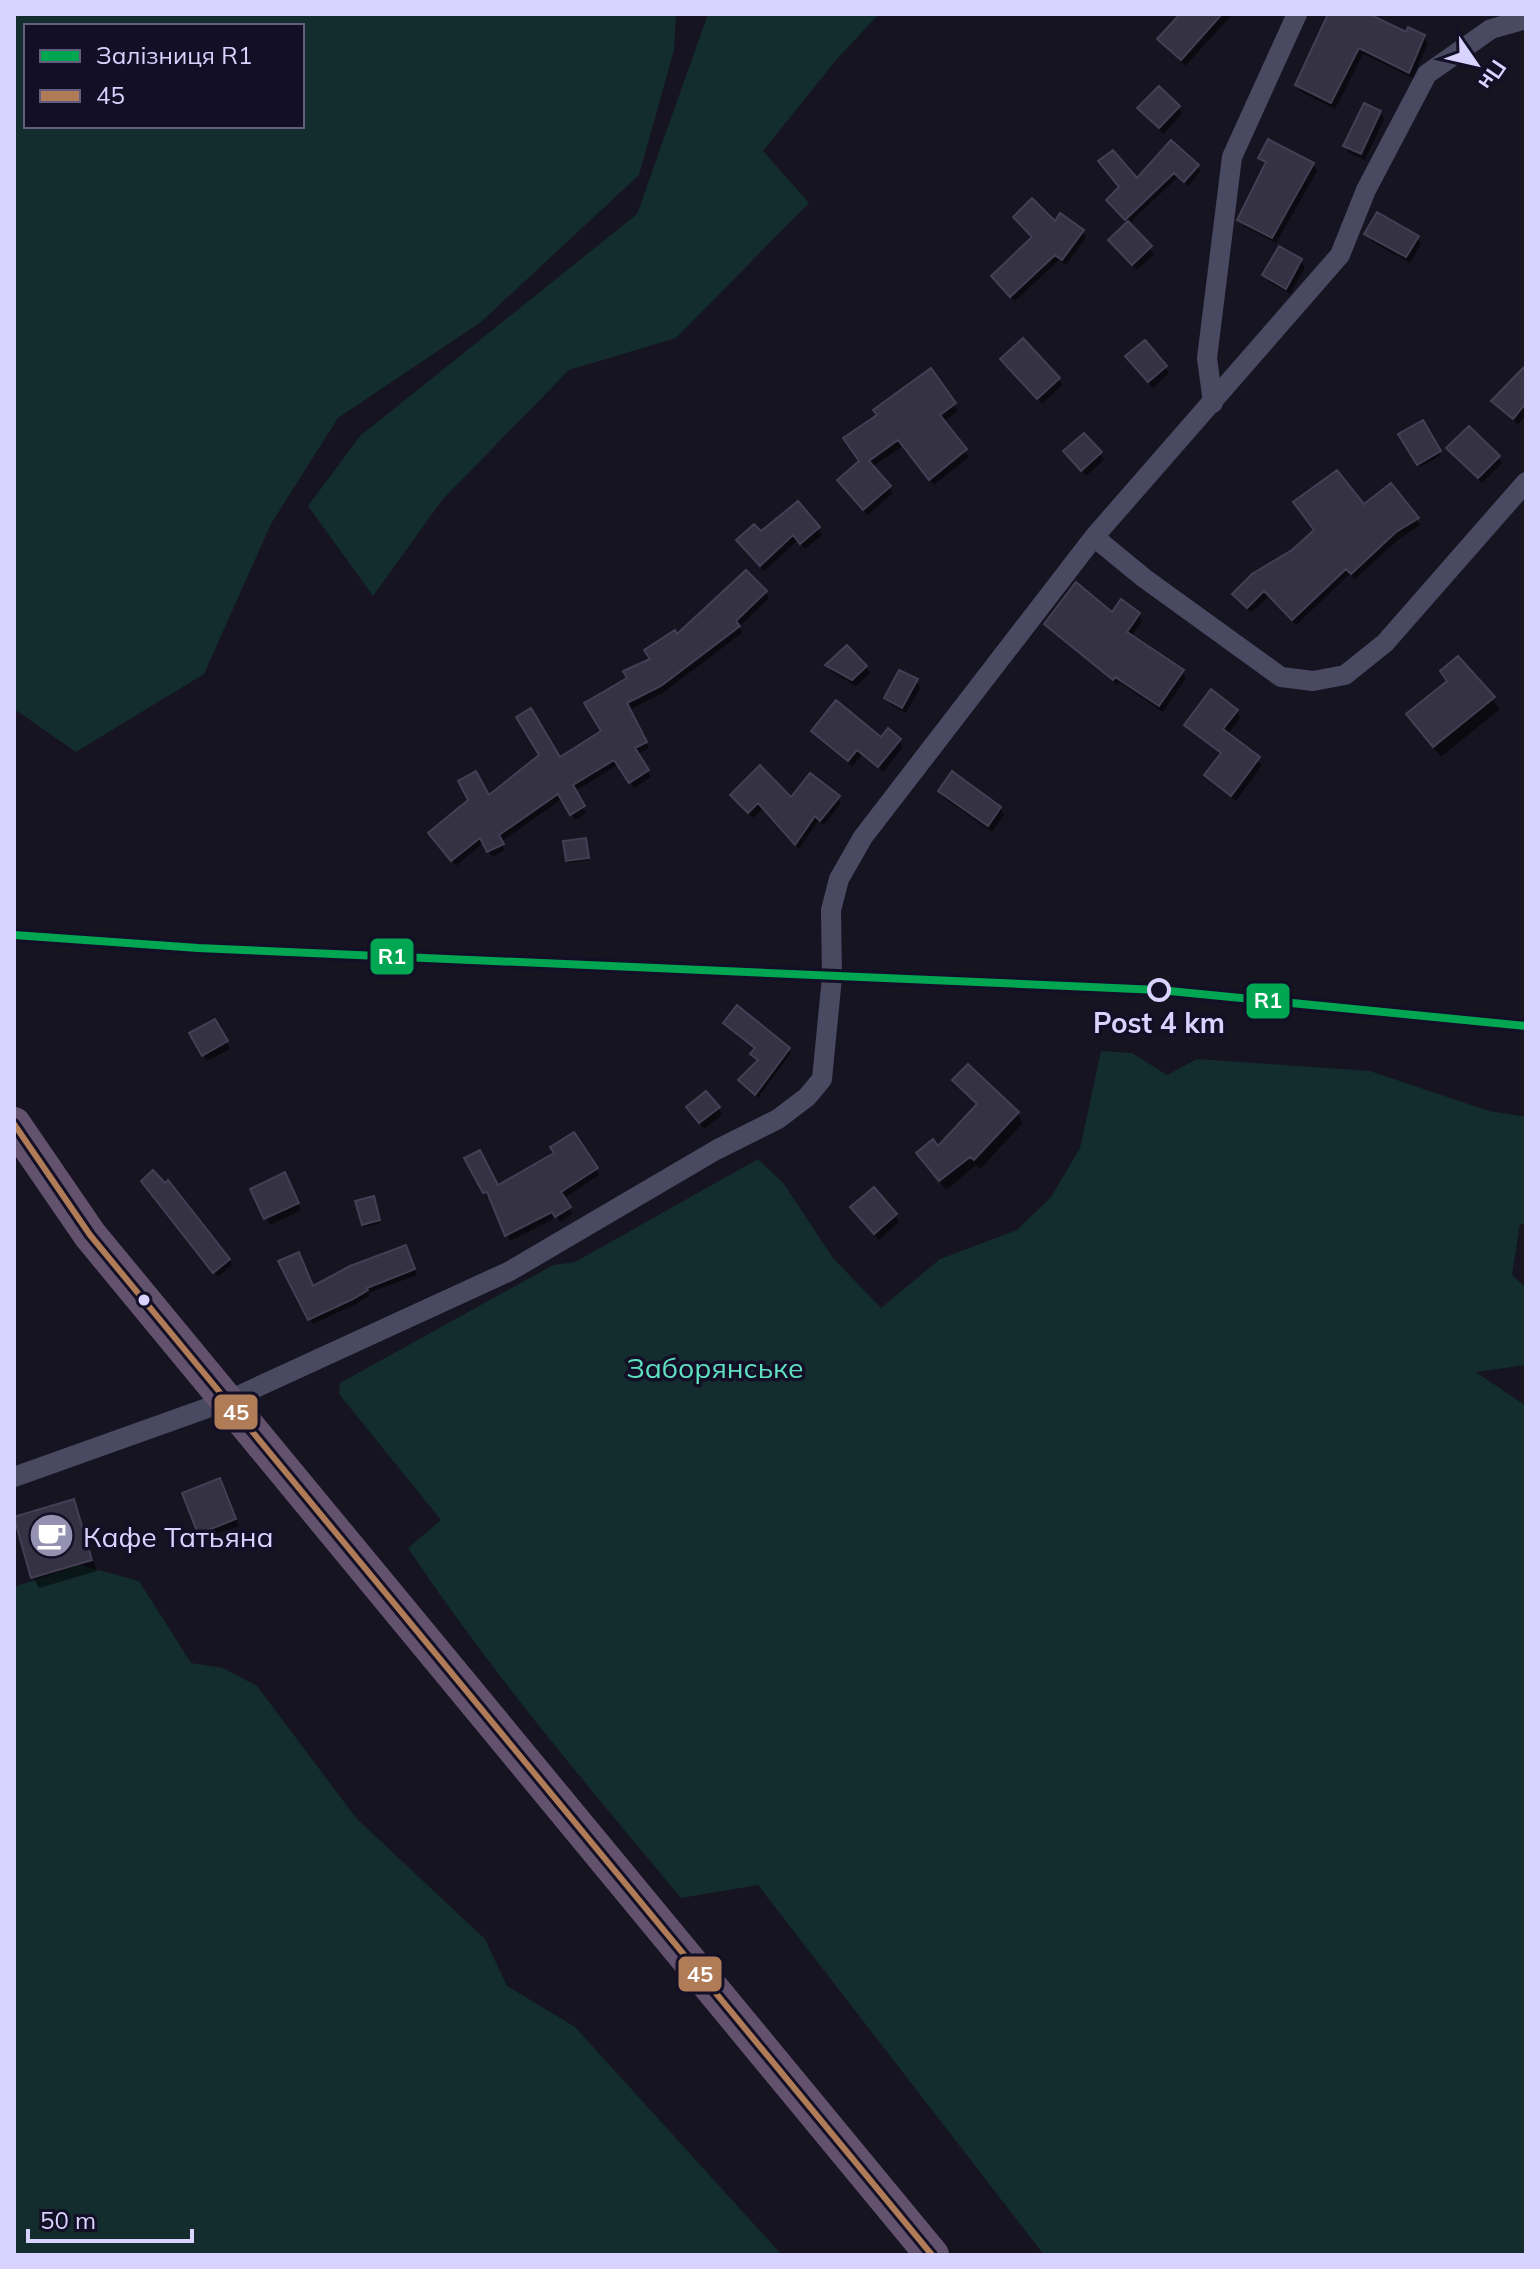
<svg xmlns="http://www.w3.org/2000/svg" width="1540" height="2269" viewBox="0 0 1540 2269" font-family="Mulish,sans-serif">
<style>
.green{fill:#132c2d;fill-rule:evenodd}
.shadow{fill:#0007}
.building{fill:#343243;stroke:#433f54;stroke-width:2}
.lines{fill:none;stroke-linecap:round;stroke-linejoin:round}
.minor{stroke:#4a4962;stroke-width:20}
.trunk{stroke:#62526e;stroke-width:34}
.bus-1-casing{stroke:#130f26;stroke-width:12}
.bus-1{stroke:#b07c57;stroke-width:6}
.rail-1-casing{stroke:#130f26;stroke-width:14}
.rail-1{stroke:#00a651;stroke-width:8}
.stop-dot{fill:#130f26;stroke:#d9d4ff;stroke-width:4}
.bus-dot{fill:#d9d4ff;stroke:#130f26;stroke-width:3}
.labels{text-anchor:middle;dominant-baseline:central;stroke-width:7;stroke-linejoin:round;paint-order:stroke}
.stop-label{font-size:28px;font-weight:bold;fill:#d9d4ff;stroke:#130f26}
.park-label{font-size:28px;fill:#5fe0c0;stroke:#130f26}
.poi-label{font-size:28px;fill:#d9d4ff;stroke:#130f26;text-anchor:start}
.line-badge{stroke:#130f26;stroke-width:3}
.badge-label{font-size:22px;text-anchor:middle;font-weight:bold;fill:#fff}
</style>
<rect width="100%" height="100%" fill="#161421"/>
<path class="green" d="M14,14H676L674,50L639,175L481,322L338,418L271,524L204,674L76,752L14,709ZM26,26H302V126H26Z
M708,14H879L837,59L763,151L809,203L676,338L569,370L443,499L373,596L308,506L360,436L637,214Z
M1101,1051L1132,1053L1167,1075L1197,1059L1370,1071L1489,1111L1526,1117V1225L1520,1224L1512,1275L1526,1288V1365L1476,1372L1526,1406V2255H1044L758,1885L681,1898C586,1784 490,1671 408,1548L441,1520L339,1394L340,1383L553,1265L575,1262L758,1159L784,1184L833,1258L881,1308L940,1259L1017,1230L1051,1197L1080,1148Z
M80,1565L139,1581L191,1663L223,1668L257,1686L356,1818L485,1939L507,1986L575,2027L782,2255H14V1587Z"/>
<path class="shadow" d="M1183,14H1233L1185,66L1160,40Z
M1407,35L1424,37L1428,43L1413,78L1363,54L1335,109L1301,92L1297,85L1320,39Z
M1178,107L1182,114L1163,134L1140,108Z
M1380,112L1384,119L1365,160L1349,153L1345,146Z
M1260,158L1313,164L1317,171L1276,243L1243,226L1240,220L1266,165Z
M1197,166L1200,171L1188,186L1178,177L1128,224L1154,254L1137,270L1115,247L1129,223L1111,205L1137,181Z
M1055,224L1082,232L1086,237L1066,265L1059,260L1015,301L997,282Z
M1367,234L1417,237L1421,244L1410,263L1371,241Z
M1301,261L1305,268L1290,294L1269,282L1265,275Z
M1132,363L1165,367L1169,373L1153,388Z
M1007,366L1058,379L1062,385L1042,404Z
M931,371L958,411L943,422L969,457L934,485L903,446L872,467L893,493L868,515L843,487L861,462L879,416Z
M1526,379V414L1518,425L1494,401Z
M1422,423L1441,455L1420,467L1401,435Z
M1449,448L1498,457L1502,463L1482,483Z
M1066,452L1100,454L1104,460L1086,476Z
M798,503L822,535L805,549L798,540L764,571L738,541L761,534Z
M1363,507L1417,519L1420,525L1399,539L1355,579L1350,574L1296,625L1269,596L1251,613L1238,600L1235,594L1316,531Z
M765,592L769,598L739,627L742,633L664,692L629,710L649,748L637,754L651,777L634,788L619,764L574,792L586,813L575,820L563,798L501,842L505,850L492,857L484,842L456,866L434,839L470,800L489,798L603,732L629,678L677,637Z
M1139,614L1142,621L1131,637L1182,671L1186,678L1163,712L1119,682L1117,685L1046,624Z
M1458,659L1500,709L1441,757L1415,725L1448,682Z
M828,666L866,667L870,673L856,686L832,672Z
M916,681L920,688L906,713L890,704L886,698Z
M1237,711L1240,718L1227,735L1262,765L1236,801L1207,776L1222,756L1186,725Z
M813,731L899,741L903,747L883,772L862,755L852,766Z
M941,791L1000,808L1004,815L992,832L944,798Z
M838,798L841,803L824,825L818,821L799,849L763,808L753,818L736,801Z
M586,843L589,860L569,863L568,860Z
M215,1021L230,1049L207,1061L192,1034Z
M725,1023L788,1049L791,1053L758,1098L743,1084L759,1061L753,1054L756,1049Z
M955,1081L1017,1113L1023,1123L980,1169L976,1165L946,1190L925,1163L978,1107Z
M718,1108L722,1115L704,1129L692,1114Z
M573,1135L599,1175L563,1199L572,1214L560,1222L557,1217L510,1241L491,1197L488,1198L467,1159L497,1188L556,1153Z
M288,1181L301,1210L270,1225L252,1190Z
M147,1186L229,1260L232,1265L218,1277Z
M374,1201L380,1223L365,1227L364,1224Z
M857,1214L895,1215L899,1222L879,1240Z
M409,1252L417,1275L368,1293L369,1296L356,1304L313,1324L281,1262L313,1288Z
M223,1487L239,1526L204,1539L200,1533Z
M73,1501L97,1571L39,1588L33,1577Z"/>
<path class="building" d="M1180,14H1222L1181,60L1157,39Z
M1328,14H1369L1406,32L1408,27L1425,35L1409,73L1359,48L1331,103L1295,85Z
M1159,86L1180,106L1159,128L1137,108Z
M1364,103L1381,111L1361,154L1343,146Z
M1268,139L1314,163L1272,238L1237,220L1266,162L1258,158Z
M1171,140L1199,165L1184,182L1174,173L1125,220L1106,200L1119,187L1098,161L1113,150L1137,178Z
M1032,198L1055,221L1060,213L1084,230L1062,260L1055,255L1010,297L991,276L1032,237L1013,217Z
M1377,212L1419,236L1406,257L1364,234Z
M1128,221L1152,246L1132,265L1108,240Z
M1279,246L1302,259L1286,289L1262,275Z
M1023,338L1060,378L1037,399L1000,359Z
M1145,340L1167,366L1148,382L1125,356Z
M1526,365V403L1513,419L1491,401Z
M931,368L956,403L940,415L967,449L929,480L898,440L869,461L891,486L863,510L837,480L859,461L843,438L877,415L873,410Z
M1423,420L1441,451L1417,465L1398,434Z
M1469,426L1500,456L1478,478L1446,448Z
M1084,433L1102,452L1081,471L1063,451Z
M1337,470L1364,504L1391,483L1419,518L1396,532L1351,574L1346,569L1292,620L1264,591L1247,608L1232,594L1252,574L1292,550L1314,530L1293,502Z
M798,501L820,527L800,544L793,535L760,566L736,540L754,524L761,531Z
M746,570L767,591L736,621L740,626L661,686L627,703L647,742L635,748L649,770L629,783L614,760L573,785L585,806L570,815L558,794L499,835L504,844L487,852L480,838L451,861L428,833L468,800L458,781L476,771L489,795L539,755L516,717L531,708L560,757L601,731L584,703L627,678L623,671L650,659L644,650L675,630L677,634Z
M1076,582L1112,612L1121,599L1140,613L1127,632L1184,670L1159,706L1115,677L1113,680L1044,624Z
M847,645L867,666L852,680L825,665Z
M1458,656L1495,697L1433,747L1406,714L1447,681L1440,671Z
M899,670L918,679L902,708L884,698Z
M1211,689L1238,710L1223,729L1260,757L1231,796L1204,775L1221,753L1184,725Z
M836,700L881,737L888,728L901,739L878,767L857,750L848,761L811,731Z
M760,765L791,797L810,773L840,796L820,821L815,816L795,845L758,803L748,813L730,795Z
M952,771L1001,807L988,826L938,791Z
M586,838L589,858L566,861L563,841Z
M737,1005L790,1048L755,1095L738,1080L758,1060L750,1054L755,1048L723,1023Z
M215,1019L228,1041L202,1056L189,1033Z
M968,1064L1019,1112L974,1160L970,1157L939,1181L916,1153L933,1139L938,1146L977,1104L952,1080Z
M706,1091L720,1107L699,1123L686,1107Z
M574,1132L598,1168L561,1192L571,1207L555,1217L552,1212L505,1236L487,1192L483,1193L464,1158L480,1150L498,1185L554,1153L550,1147Z
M153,1170L165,1183L168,1180L230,1259L213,1273L141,1181Z
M285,1172L299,1203L264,1219L250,1189Z
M874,1187L897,1214L874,1234L850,1207Z
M374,1196L380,1220L362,1225L355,1201Z
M406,1245L415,1269L367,1288L368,1290L353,1299L308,1320L278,1261L299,1252L313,1286L350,1266Z
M220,1478L236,1519L198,1534L182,1493Z
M74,1499L92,1560L31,1578L14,1517Z"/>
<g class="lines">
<path class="minor" d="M1213,403L1207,358L1232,157L1297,14
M1094,537L1144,578L1281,677L1313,681L1345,675L1385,643L1526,482
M14,1477L227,1401L510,1271L716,1150L778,1119L807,1097L822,1079L832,977L831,910L839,879L863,837L1094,537L1340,255L1366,190L1427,74L1491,29L1526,19"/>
<path class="trunk" d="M14,1124L90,1235L932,2255"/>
<defs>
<path id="bus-1" d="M14,1124L90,1235L932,2255"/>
</defs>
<use href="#bus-1" class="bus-1-casing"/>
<use href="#bus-1" class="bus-1"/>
<defs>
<path id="rail-1" d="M14,935L198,948L1159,990L1526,1026"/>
</defs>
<use href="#rail-1" class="rail-1-casing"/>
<use href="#rail-1" class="rail-1"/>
</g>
<defs>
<symbol id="cafe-disc" viewBox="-11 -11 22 22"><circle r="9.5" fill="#9591b1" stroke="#130f26"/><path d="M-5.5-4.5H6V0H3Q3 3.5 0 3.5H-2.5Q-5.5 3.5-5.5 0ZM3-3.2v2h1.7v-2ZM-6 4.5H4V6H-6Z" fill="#fff"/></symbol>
</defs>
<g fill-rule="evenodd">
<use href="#cafe-disc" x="26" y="1510" width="51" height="51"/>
</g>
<circle class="stop-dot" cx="1159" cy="990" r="10"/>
<circle class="bus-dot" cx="144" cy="1300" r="7"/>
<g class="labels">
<g class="stop-label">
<text x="1159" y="1022">Post 4 km</text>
</g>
<g class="park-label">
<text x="715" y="1367">Заборянське</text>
</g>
<g class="poi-label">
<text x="83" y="1536">Кафе Татьяна</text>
</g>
</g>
<g class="line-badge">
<rect x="369" y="937" width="46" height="39" rx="8" fill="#00a651"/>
<rect x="1245" y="982" width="46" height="38" rx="8" fill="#00a651"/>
<rect x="213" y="1393" width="46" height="38" rx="8" fill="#b07c57"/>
<rect x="677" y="1955" width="46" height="38" rx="8" fill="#b07c57"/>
</g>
<g class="badge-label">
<text x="392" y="964">R1</text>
<text x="1268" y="1008">R1</text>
<text x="236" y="1420">45</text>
<text x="700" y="1982">45</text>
</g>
<rect width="1540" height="2269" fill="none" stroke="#d9d4ff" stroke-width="32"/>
<rect x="24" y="24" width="280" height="104" fill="#130f26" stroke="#625e7d" stroke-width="2"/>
<rect x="40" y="50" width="40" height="12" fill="#00a651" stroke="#625e7d" stroke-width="2"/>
<text x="96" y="64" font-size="24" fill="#d9d4ff">Залізниця R1</text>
<rect x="40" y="90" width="40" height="12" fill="#b07c57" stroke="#625e7d" stroke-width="2"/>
<text x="96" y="104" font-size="24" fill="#d9d4ff">45</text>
<g transform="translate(1476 64) rotate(124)" stroke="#130f26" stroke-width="6" paint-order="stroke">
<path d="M0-6L14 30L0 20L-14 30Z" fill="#d9d4ff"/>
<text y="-12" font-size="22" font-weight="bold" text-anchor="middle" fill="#d9d4ff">Пн</text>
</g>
<path d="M28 2229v12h164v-12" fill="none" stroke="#d9d4ff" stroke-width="4"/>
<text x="40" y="2229" font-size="24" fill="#d9d4ff" stroke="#130f26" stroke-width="6" paint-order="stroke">50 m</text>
</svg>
